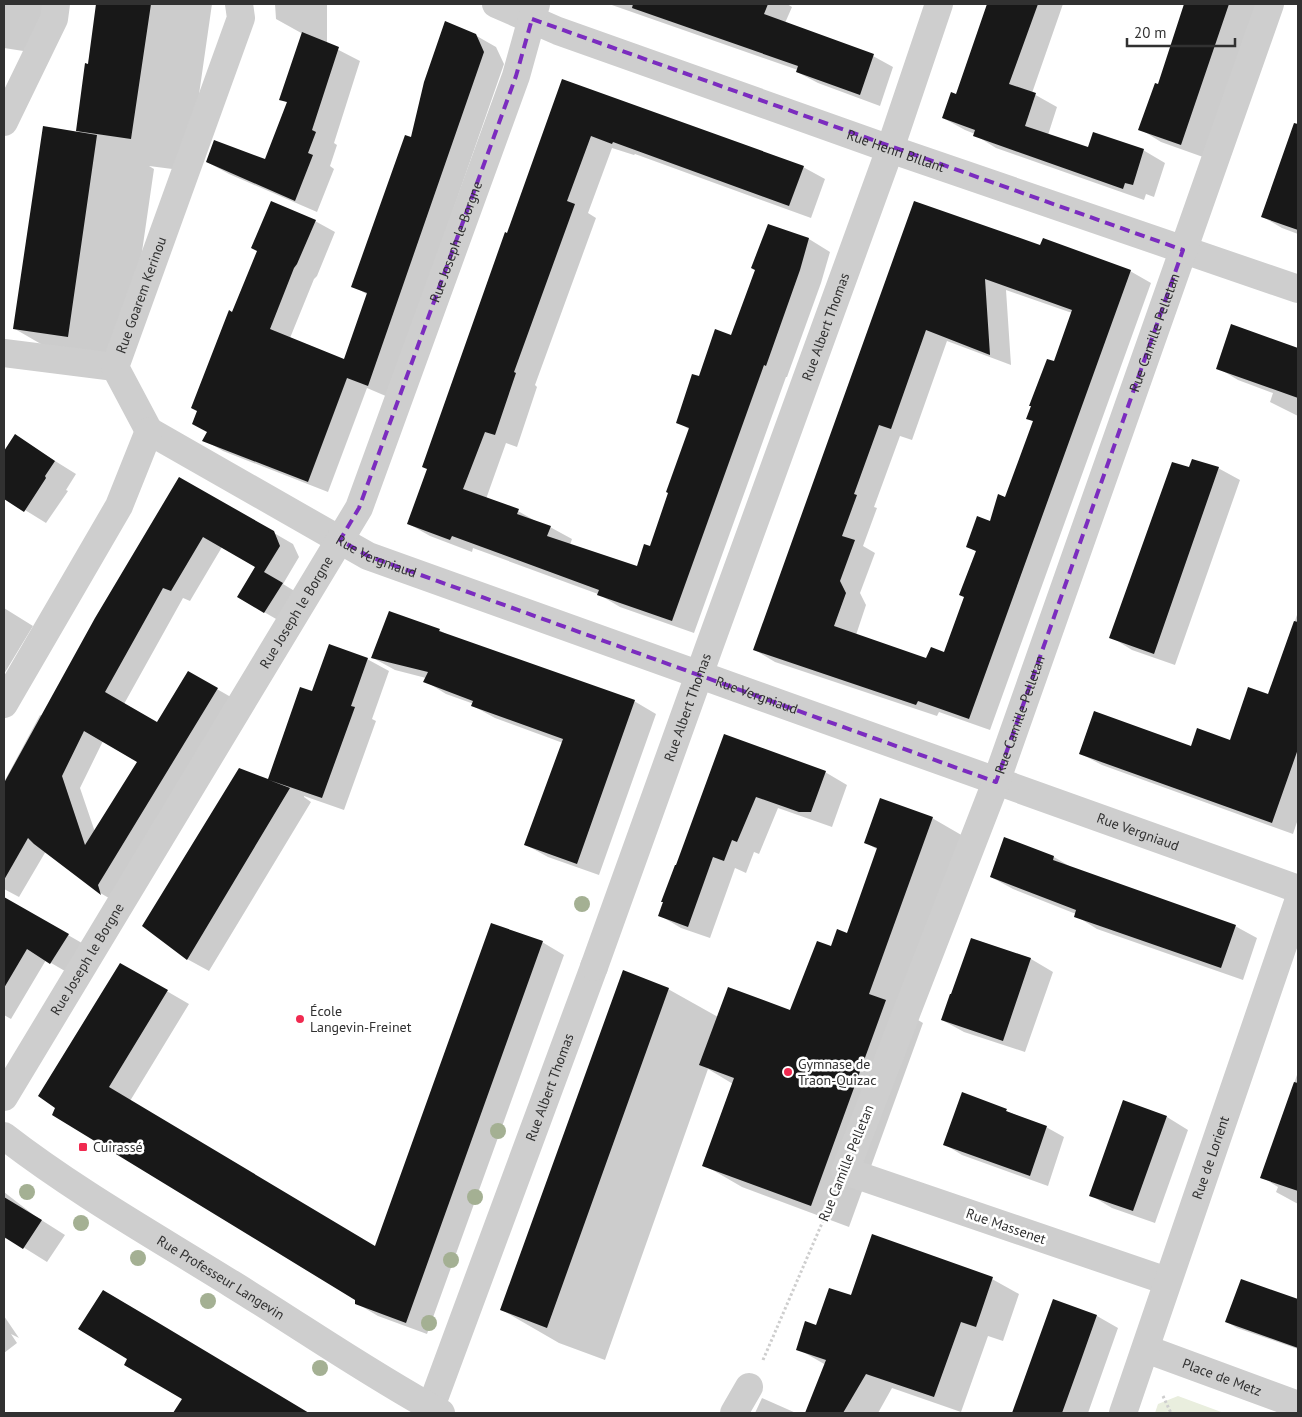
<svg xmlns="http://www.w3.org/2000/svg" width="1302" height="1417" viewBox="0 0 1302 1417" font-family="'PT Sans',sans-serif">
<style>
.green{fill:#e9eede}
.shadow{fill:#0003;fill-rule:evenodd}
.building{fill:#181818;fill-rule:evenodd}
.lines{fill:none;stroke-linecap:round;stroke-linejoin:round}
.path{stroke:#cecece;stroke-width:3;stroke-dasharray:2.5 2.5;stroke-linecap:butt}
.pedestrian{stroke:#cecece;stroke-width:28}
.minor{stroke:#cecece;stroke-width:28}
.tertiary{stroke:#cecece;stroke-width:28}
.tree{fill:#a4b093}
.marked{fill:none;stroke:#7b2cbf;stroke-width:4;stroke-dasharray:10 6;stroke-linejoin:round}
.poi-dot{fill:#f02a50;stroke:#fff;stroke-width:2}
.labels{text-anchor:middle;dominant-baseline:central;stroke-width:5;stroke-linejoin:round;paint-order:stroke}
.street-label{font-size:14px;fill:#313131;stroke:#fff}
.poi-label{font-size:14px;fill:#313131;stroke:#fff;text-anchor:start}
</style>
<rect width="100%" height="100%" fill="#fff"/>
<path class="green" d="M1178,1396L1224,1413H1155L1158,1404Z"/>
<path class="shadow" d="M4,4H57L49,55L4,48Z
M98,4H212L188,171L149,166L154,169L125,369L72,362L15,329L82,134L77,130Z
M275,4H327V44L360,61L334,143L337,145L330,166L334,169L317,212L229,174L207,162L266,161L288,103L281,99L303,34L276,19Z
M609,4H787L792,7L785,23L873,56L893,67L880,106L818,83L797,72L798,70Z
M988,4H1063L1032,93L1057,107L1048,135L1089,148L1143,150L1165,163L1154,197L1146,194L1144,200L996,148L975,135V134L965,130L943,118L957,95Z
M1195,4H1256L1203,157L1161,142L1140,129Z
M475,35L496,47L504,64L388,397L367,388L328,492L223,451L204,440L208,432L233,314L315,221L335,232L317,276L314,279L290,338L345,361L368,295L353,286L412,139Z
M563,80L803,167L825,179L811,218L635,154L634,155L612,148L588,213L596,218L535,385L537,387L517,447L506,443L486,499L518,511L539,523L550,527L572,539L570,545L638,568L651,548L690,430L678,422L699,377L732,337L756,270L769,226L809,239L830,252L821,283L787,377H786L694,633L620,607L598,594L473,548L472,552L430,536L409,524L508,234Z
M1278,173L1298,180V234L1282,228L1263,217Z
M915,203L1041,247L1130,271L1151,283L990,730L939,712L937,716L775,662L755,650ZM1006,290L1072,313L1054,363L1027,418L1034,422L1006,499L990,522L967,546L977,552L965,597L945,653L927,659L856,635L866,605L860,593L875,553L863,546L877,508L874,507L900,436L912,440L947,341L1011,365Z
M1232,326L1298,349V416L1270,402L1273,393L1238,380L1218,368Z
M15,436L76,474L66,490L68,491L46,523L4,497V453Z
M1218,468L1240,480L1175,665L1132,650L1111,637L1189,469Z
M180,479L293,544L299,557L283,584L301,595L283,623L264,612L257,567L222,547L190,601L183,598L124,704L157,723L189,673L236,700L119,904L102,894L46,851L19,897L4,889V782L40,715L42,716ZM103,741L139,761L95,832L80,788Z
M4,608L33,626L4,674Z
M1298,612V819L1293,834L1102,765L1081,754L1192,747L1230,742L1269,696Z
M439,630L453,638L634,701L656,714L599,875L548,857L526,845L563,743L495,718L473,706L474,704L446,694L425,681L426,678L395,670L373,658Z
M367,659L389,671L372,719L376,721L344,810L304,796V797L311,802L209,971L187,959L269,781L301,689L313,693Z
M725,736L825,772L847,785L832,827L778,808L759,854L754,852L746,873L735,868L710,938L681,928L659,915Z
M932,818L970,840L908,1014L923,1023L849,1227L742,1187L704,1165L733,1084L708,1069L605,1360L559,1343L502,1310L668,989L718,1017L791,1012L831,948L847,934L878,850L865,842Z
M1054,857L1076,870L1235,926L1257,938L1243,980L1097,929L1076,916V914L1013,889L991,877Z
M4,898L87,946L70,974L46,960L11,1019L4,1015Z
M972,939L1031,959L1053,972L1025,1052L964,1032L942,1020Z
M542,942L564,955L427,1334L378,1316L356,1303L357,1299L53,1115L120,964L189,1004L130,1101L376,1248Z
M1298,1072V1204L1276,1192L1278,1187L1262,1177Z
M963,1094L1046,1127L1064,1137L1048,1186L962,1155L944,1144Z
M1167,1117L1188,1130L1155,1223L1112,1208L1090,1195Z
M4,1192L35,1216L65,1235L47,1262L7,1237L4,1240Z
M992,1279L1019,1294L1003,1341L988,1336L961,1412L892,1388L878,1413H806L826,1365L798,1349L817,1327L852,1297Z
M1241,1280L1298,1300V1349L1237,1328L1227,1322Z
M1054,1301L1097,1316L1118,1328L1088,1413H1014Z
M127,1305L307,1413H209L129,1359Z
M4,1316L19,1338L11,1334L17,1343L4,1353Z
M762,1398L796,1413H755Z"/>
<path class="building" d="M96,4H151L131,139L76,131L85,63L88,64Z
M633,4H768L764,14L874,54L860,95L796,72L798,66L632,8Z
M987,4H1038L1009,84L1036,93L1025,126L1088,147L1093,132L1144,149L1133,185L1125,183L1123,189L973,136L975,130L942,118L951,92L956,94Z
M1184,4H1229L1181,145L1138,130L1155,83L1158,84Z
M445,21L476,34L484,52L368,386L347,378L308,482L202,441L207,432L192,424L197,411L191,408L229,310L232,312L257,251L251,248L271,201L316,220L297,264L294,268L270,329L344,359L367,293L351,287L405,135L411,137L424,82Z
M302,32L339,47L312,130L316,132L308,153L313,155L295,201L206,162L214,140L265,159L287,102L279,100Z
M562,79L804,166L789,206L613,142L612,144L591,136L567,201L575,204L514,372L516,373L495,435L485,432L463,489L519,509L517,514L551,526L547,536L637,566L644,544L650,546L668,493L666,492L689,428L676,423L692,374L699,376L715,329L731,335L755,270L751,268L768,224L809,238L800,270L766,366L764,365L672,621L597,595L599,590L452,536L450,540L407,524L427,469L422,467L505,232L507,233Z
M1294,123L1298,124V230L1261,217Z
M43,126L97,135L68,337L13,329Z
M914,201L1040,245L1043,238L1131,270L969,719L918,701L916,705L753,650ZM985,279L1072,310L1054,361L1047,359L1029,406H1031L1026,419L1033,421L1005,497L998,494L990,521L977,516L966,547L976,551L959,595L964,597L944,652L931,647L926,658L834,626L846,593L840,581L855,540L842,536L857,495L854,494L879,425L891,429L926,330L990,355Z
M1231,324L1298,348V398L1216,369Z
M15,434L55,461L45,476L46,478L24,512L4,499V451Z
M1192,459L1219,467L1154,654L1109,638L1172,462L1189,467Z
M179,477L274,531L280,546L264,572L283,583L264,613L237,597L255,567L203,537L171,591L163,588L105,692L157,722L188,671L218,688L98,885L101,895L34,844L28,838L4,880V783L95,618ZM84,731L137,762L85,845L62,776Z
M389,611L440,629L439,631L635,700L577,864L524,845L563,739L471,706L473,701L423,682L428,672L371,658Z
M1294,621L1298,622V749L1272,823L1079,754L1094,711L1191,746L1197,728L1230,740L1248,687L1268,694Z
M329,644L368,658L351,706L355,707L322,798L269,780L290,788L187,960L142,926L239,768L268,779L300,687L312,691Z
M724,734L826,771L811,812H799L756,797L737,842L732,840L724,861L713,857L688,927L658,916L663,902H661L675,865H676Z
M880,798L933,817L869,994L886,1000L811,1206L702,1166L734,1078L699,1065L728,987L790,1010L817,941L831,946L837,929L847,933L877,848L864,843Z
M1004,837L1054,856L1053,860L1236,925L1221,968L1074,917L1076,910L990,877Z
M4,897L69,934L50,964L27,949L4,988Z
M491,923L543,941L406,1323L355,1304V1300L52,1115L55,1108L38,1096L120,963L168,990L109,1087L375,1246Z
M971,938L1031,958L1003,1041L941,1020L950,994H951Z
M623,970L669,988L547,1328L500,1310Z
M1294,1082L1298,1083V1191L1260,1178Z
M962,1092L1007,1109L1006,1111L1047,1126L1030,1176L943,1145Z
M1123,1100L1167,1116L1133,1211L1089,1196Z
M4,1197L42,1220L23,1249L4,1237Z
M872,1234L993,1277L976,1327L961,1322L934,1397L866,1374L843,1413H805L826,1360L796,1350L805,1321L816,1325L829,1288L851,1295Z
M1241,1279L1298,1299V1348L1225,1322Z
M103,1290L152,1319L309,1413H173L182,1399L124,1365L127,1359L78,1329Z
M1053,1299L1097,1315L1080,1363L1062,1413H1012Z"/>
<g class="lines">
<path class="path" d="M763,1360L832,1200
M1163,1396L1171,1413"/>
<path class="pedestrian" id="s1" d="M431,1407L594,967"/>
<g class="minor">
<path id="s2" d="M496,4L558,31L890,149L1298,289"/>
<path d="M4,122L54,19L56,4"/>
<path d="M4,353L115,367"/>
<path id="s3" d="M149,431L368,556L1298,889"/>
<path id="s4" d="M149,431L115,367L241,18L239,4"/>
<path d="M4,704L119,506L149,431"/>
<path id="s5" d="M594,967L708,650L890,149L939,4"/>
<path id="s6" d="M4,1097L359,508L516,76L536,4"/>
<path id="s7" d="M1167,1281L845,1171L996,782L1270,4"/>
<path id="s8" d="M1146,1349L1298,1405"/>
<path d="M734,1413L749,1387"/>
<path id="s9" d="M1123,1413L1298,902"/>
</g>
<path class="tertiary" id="s10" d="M4,1136C75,1191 155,1236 232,1284C302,1327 369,1374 441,1413"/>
</g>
<g class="tree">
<circle cx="582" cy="904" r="8"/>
<circle cx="498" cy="1131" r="8"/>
<circle cx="27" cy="1192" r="8"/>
<circle cx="475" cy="1197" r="8"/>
<circle cx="81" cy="1223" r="8"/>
<circle cx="138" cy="1258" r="8"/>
<circle cx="451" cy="1260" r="8"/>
<circle cx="208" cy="1301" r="8"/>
<circle cx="429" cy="1323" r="8"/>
<circle cx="320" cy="1368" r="8"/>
</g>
<path class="marked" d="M532,19L1183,250L996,782L368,556L340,540L359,508L516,76Z"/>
<g class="poi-dot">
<circle cx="300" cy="1019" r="5"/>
<circle cx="788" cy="1072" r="5"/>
<rect x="78" y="1142" width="10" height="10" rx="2.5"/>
</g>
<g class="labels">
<g class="street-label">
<text stroke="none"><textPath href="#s2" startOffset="426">Rue Henri Billant</textPath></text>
<text stroke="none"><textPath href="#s6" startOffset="971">Rue Joseph le Borgne</textPath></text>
<text stroke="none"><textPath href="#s4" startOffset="149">Rue Goarem Kerinou</textPath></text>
<text stroke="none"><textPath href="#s5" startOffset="681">Rue Albert Thomas</textPath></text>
<text stroke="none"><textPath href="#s7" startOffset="1234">Rue Camille Pelletan</textPath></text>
<text stroke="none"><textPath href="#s3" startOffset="260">Rue Vergniaud</textPath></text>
<text stroke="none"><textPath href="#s6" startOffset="566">Rue Joseph le Borgne</textPath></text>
<text stroke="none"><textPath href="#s3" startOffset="665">Rue Vergniaud</textPath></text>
<text stroke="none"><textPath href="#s5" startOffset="276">Rue Albert Thomas</textPath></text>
<text stroke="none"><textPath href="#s7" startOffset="829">Rue Camille Pelletan</textPath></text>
<text stroke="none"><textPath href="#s3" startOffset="1070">Rue Vergniaud</textPath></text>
<text stroke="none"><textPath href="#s6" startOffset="161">Rue Joseph le Borgne</textPath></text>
<text stroke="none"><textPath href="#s1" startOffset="341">Rue Albert Thomas</textPath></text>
<text stroke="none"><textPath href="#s9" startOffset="270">Rue de Lorient</textPath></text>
<text transform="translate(846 1163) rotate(-68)">Rue Camille Pelletan</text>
<text transform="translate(1006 1226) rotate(19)">Rue Massenet</text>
<text stroke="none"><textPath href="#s10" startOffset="259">Rue Professeur Langevin</textPath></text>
<text stroke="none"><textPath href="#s8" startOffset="81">Place de Metz</textPath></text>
</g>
<g class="poi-label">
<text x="310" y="1011">École<tspan x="310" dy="16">Langevin-Freinet</tspan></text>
<text x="798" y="1064">Gymnase de<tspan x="798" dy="16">Traon-Quizac</tspan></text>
<text x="93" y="1147">Cuirassé</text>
</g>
</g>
<rect width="1302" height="1417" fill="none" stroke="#313131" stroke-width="10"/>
<path d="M1127 38v8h108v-8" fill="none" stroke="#313131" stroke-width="2.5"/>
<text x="1134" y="38" font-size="15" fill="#313131" stroke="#ffffff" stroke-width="4" paint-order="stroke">20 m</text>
</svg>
